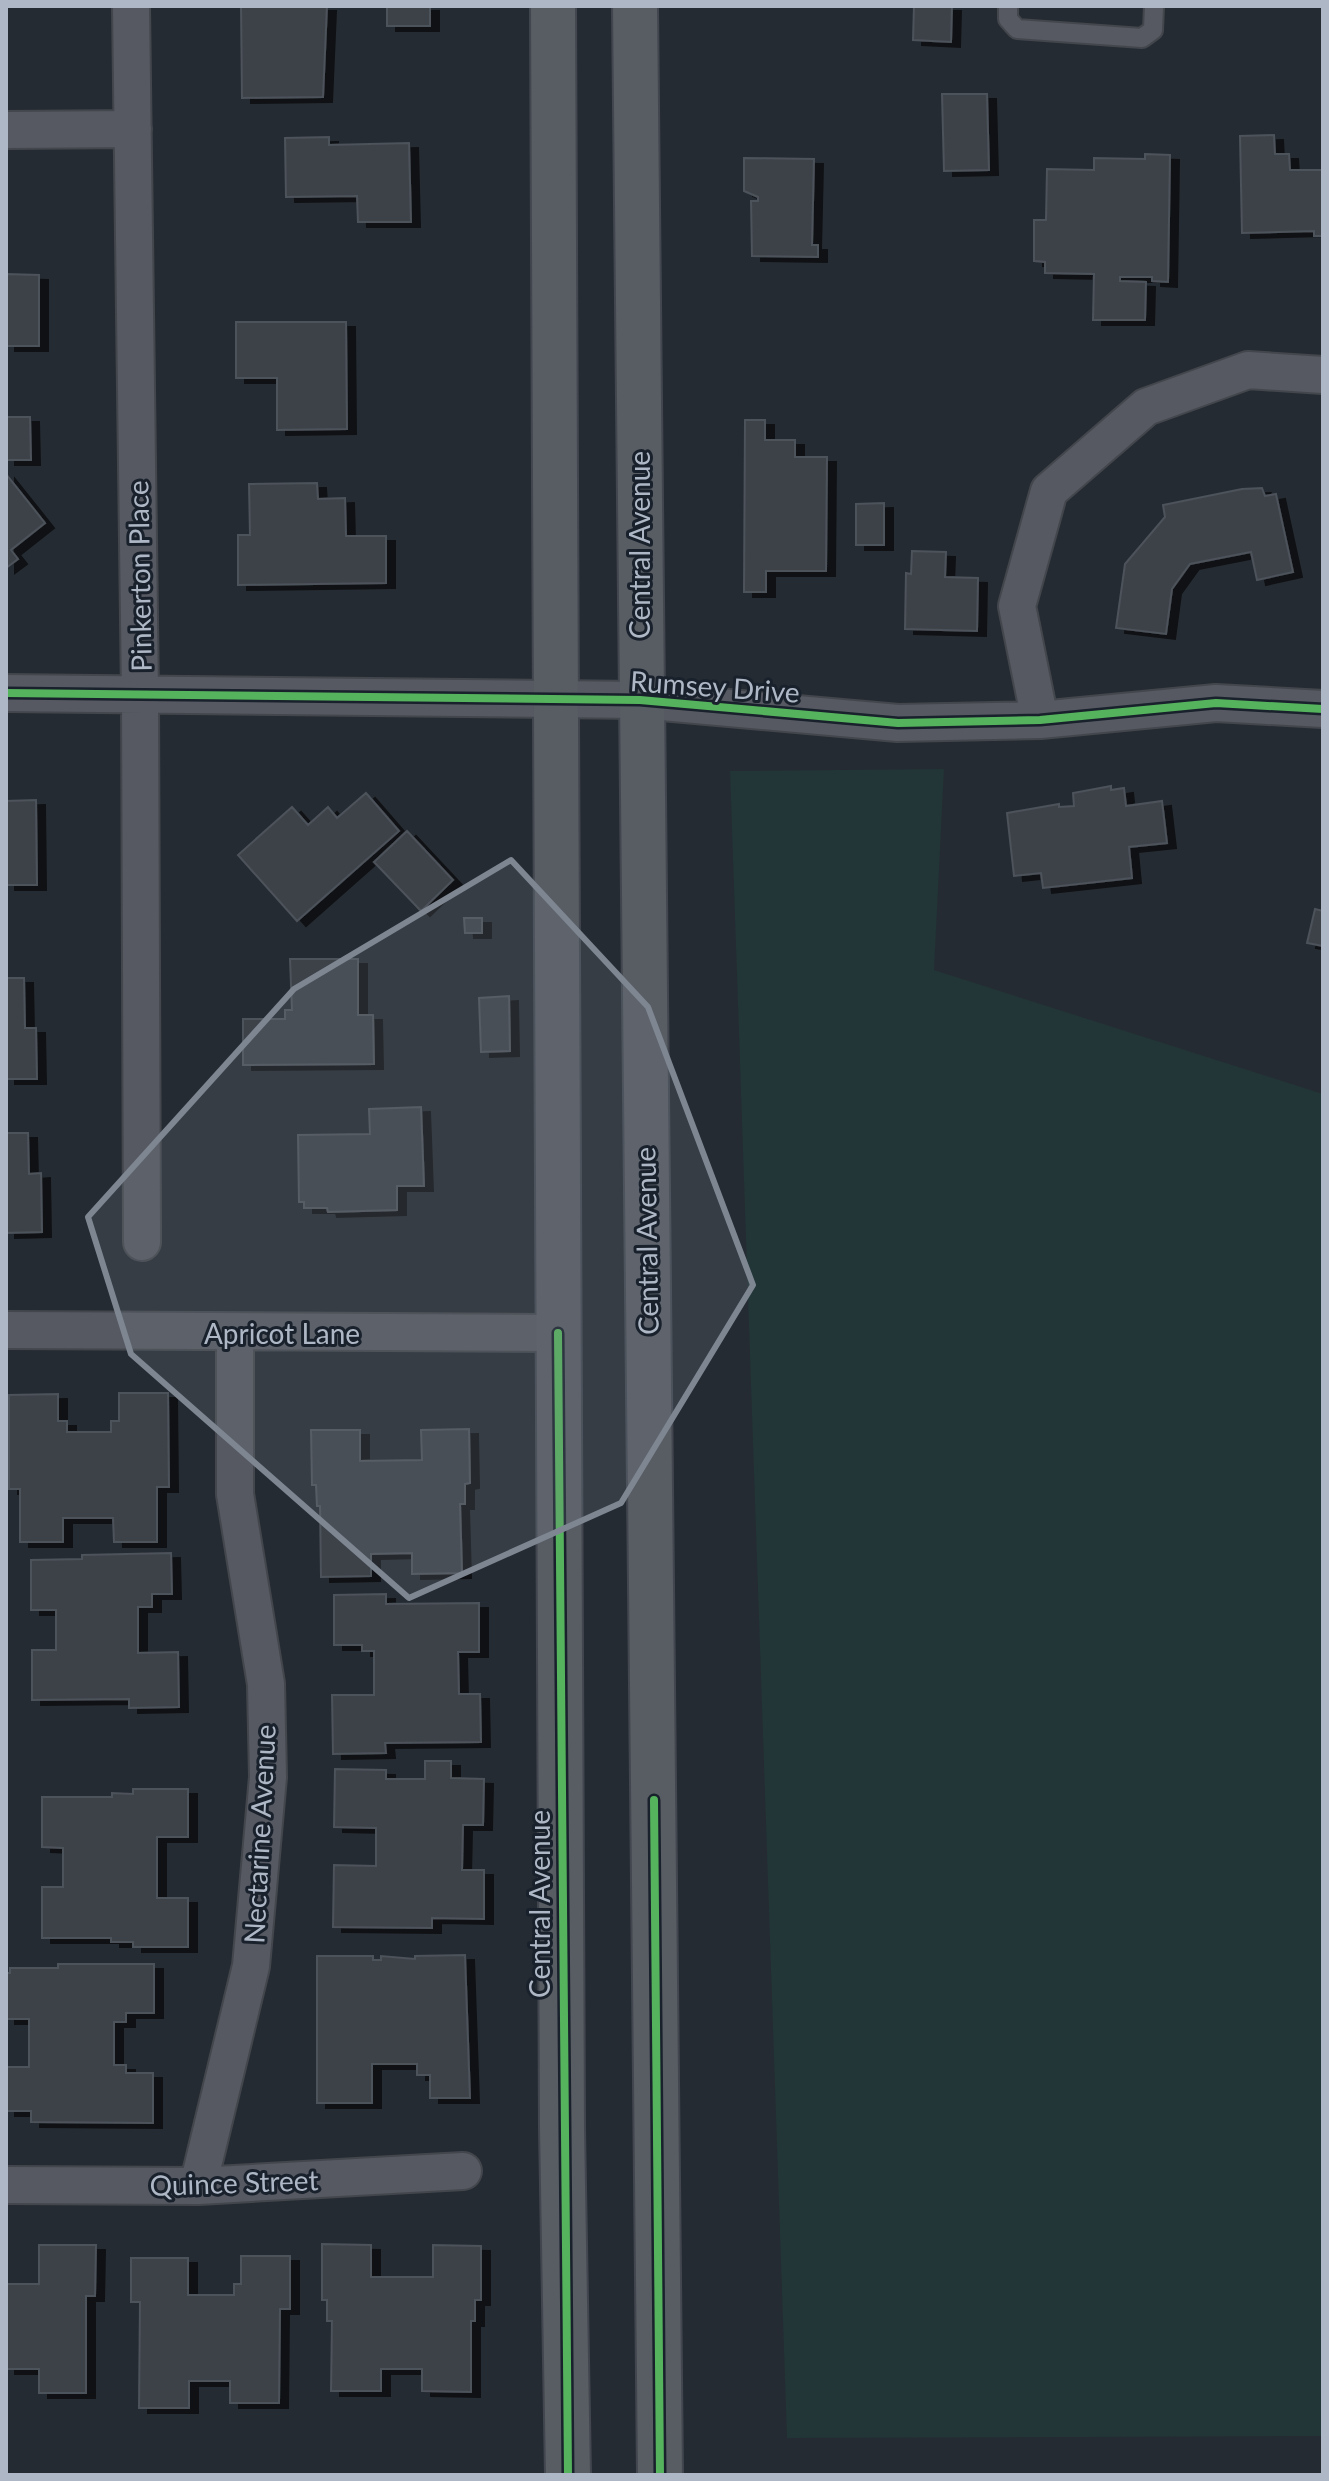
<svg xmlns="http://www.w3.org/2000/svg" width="1329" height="2481" viewBox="0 0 1329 2481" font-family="Lato,sans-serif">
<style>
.green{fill:#223537}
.building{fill:#3e434a;stroke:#4d525a;stroke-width:2;filter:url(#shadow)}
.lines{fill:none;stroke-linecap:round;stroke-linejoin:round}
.service-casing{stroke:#43474d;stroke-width:22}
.minor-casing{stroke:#43474d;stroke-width:40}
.primary-casing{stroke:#42474f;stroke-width:48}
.service{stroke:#565961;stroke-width:18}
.minor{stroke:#565961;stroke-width:36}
.primary{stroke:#585c63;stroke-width:44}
.cycleway-casing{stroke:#19212c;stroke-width:13}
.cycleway{stroke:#56b35d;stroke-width:8}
.marked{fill:#7e8692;fill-opacity:0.2;stroke:#7e8692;stroke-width:6;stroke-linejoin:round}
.labels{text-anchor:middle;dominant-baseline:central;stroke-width:6;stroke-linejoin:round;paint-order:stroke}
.street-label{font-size:28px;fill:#aeb7c5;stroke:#19212c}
</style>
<defs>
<filter id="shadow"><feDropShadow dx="9" dy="5" stdDeviation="0" flood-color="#0009"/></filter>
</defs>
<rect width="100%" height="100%" fill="#252b32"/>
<path class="green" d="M944,769L934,970L1323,1094V2436L787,2438L730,771Z"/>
<path class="building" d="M241,6H327L323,97L242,98Z
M387,6H430V26H387Z
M914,6H952L951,42L913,40Z
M942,94H987L989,170L944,171Z
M1274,135L1275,154H1289L1290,170H1323V236H1314V231L1242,233L1240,136Z
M329,137V145L409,143L411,222H358L357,196L286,197L285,138Z
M1145,154L1170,155L1168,282L1152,281V277H1120V281L1146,282L1145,320H1093L1094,274L1045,273V262L1034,261V220H1046L1047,169L1094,170V158L1145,159Z
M744,158L814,159L812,245H818V257L752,256L751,201H758V197L744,191Z
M6,274L39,275V346H6Z
M236,322H346L347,429L277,430V378H236Z
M6,417H30L31,460H6Z
M745,420H765V440H795V457H827L826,571H766V592H744Z
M6,474L45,523L11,550L18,559L6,568Z
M317,483L318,499L345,498L346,536H386V583L238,585V535H250L249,484Z
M1262,488L1265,496L1276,494L1293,572L1257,580L1251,552L1190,564L1172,589L1166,634L1116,628L1125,564L1165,517L1163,505L1242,489Z
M884,503V545H856V504Z
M912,551L946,552L945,577L978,578L977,631L905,629L906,573L911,574Z
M1111,786V790L1124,788L1126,806L1162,801L1167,843L1129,847L1132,878L1043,888L1041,873L1014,876L1007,813L1059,804V807L1074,806L1073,793Z
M366,793L399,831L297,921L238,855L292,807L308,825L328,807L337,818Z
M36,800L37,885H6V801Z
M407,831L453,880L421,911L374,862Z
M1315,909L1323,911V946L1307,943Z
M464,918H482V933H465Z
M290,959H358V1015H373L374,1064L243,1065V1019H285V1010H292Z
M6,978H24L25,1028H36L37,1079H6Z
M509,996L510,1051L481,1052L479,998Z
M421,1107L424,1186H397V1210L328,1212L327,1208H304V1202H299L298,1135L370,1134L369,1109Z
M6,1133H28L29,1174L41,1173L42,1232L6,1233Z
M119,1393H168L169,1487H157V1542H114L113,1518H63V1542H20V1489H9V1395L58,1394V1421H67V1432H111V1421H119Z
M469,1429L470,1483L465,1484V1504H460L462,1573L412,1574V1553L371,1554V1576L321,1577L320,1506H317L316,1485H312L311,1430H360V1461L422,1460L421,1430Z
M171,1553L172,1594H152V1607H138V1653L178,1652L179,1707L129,1708V1699L32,1700V1650H56V1610H31V1560L82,1559V1555Z
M386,1594V1604L479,1603V1652H458L459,1694H480L481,1742L385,1743L386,1753L333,1754L332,1695H374V1651H362V1645H334V1595Z
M425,1761H451V1778L484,1779L483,1825H463L462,1870H484V1919L432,1918V1928L333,1927L334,1865L376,1866V1828L334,1827L335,1769L386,1770V1779H425Z
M133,1789H188V1837H157V1898H188V1947H133V1942H111V1938H42V1887H63V1848L42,1847V1797H112V1793L133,1794Z
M465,1955L470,2098H430V2075H417V2064H372V2103H317V1956H373V1960H381V1956L415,1959V1956Z
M58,1964H154V2013H126V2022H114V2065H126V2073H153V2123L31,2122V2111H6V2067H29V2019H6V1973H10V1968H58Z
M322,2244L371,2245V2277H433V2245L481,2246V2300H475V2321H471V2392L422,2391V2369H381V2391H331L332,2321H327V2300H322Z
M39,2245H96L95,2296H86V2393H39V2369H6V2284H39Z
M241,2256H290V2309H280L279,2403H230V2381H189V2408H139L140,2302H131V2258H188V2295H234V2284H241Z"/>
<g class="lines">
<defs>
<path id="service" d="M1008,6V19L1017,29L1142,38L1153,30L1154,6"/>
<path id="minor" d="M131,6L140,694L142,1242
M6,130L133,129
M6,693L640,700L898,723L1040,720L1216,703L1323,709
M1040,720L1017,606L1049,491L1146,407L1248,370L1323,375
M6,1330L558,1333
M6,2185L198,2186L463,2171
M198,2186L251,1966L268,1777L266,1684L235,1494V1333"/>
<path id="primary" d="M553,6L562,2128L568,2475
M635,6L660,2475"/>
</defs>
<use href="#service" class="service-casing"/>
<use href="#minor" class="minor-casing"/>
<use href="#primary" class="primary-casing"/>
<use href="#service" class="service"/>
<use href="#minor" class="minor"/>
<use href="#primary" class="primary"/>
<defs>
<path id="cycleway" d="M6,693L640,700L898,723L1040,720L1216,703L1323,709
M558,1333L568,2475
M654,1800L660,2475"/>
</defs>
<use href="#cycleway" class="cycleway-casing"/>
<use href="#cycleway" class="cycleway"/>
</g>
<path class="marked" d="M511,860L648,1007L753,1285L621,1503L409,1598L131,1354L88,1217L294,989Z"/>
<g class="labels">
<g class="street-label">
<text transform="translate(639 545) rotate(-90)">Central Avenue</text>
<text transform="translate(139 576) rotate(-91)">Pinkerton Place</text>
<text transform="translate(715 686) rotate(4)">Rumsey Drive</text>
<text transform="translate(646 1241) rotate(-91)">Central Avenue</text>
<text x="282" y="1333">Apricot Lane</text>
<text transform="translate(259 1834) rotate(-87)">Nectarine Avenue</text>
<text transform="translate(539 1904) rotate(-90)">Central Avenue</text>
<text transform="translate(234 2182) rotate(-2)">Quince Street</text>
</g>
</g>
<rect width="1329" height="2481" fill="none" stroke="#aeb7c5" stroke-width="16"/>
</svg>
